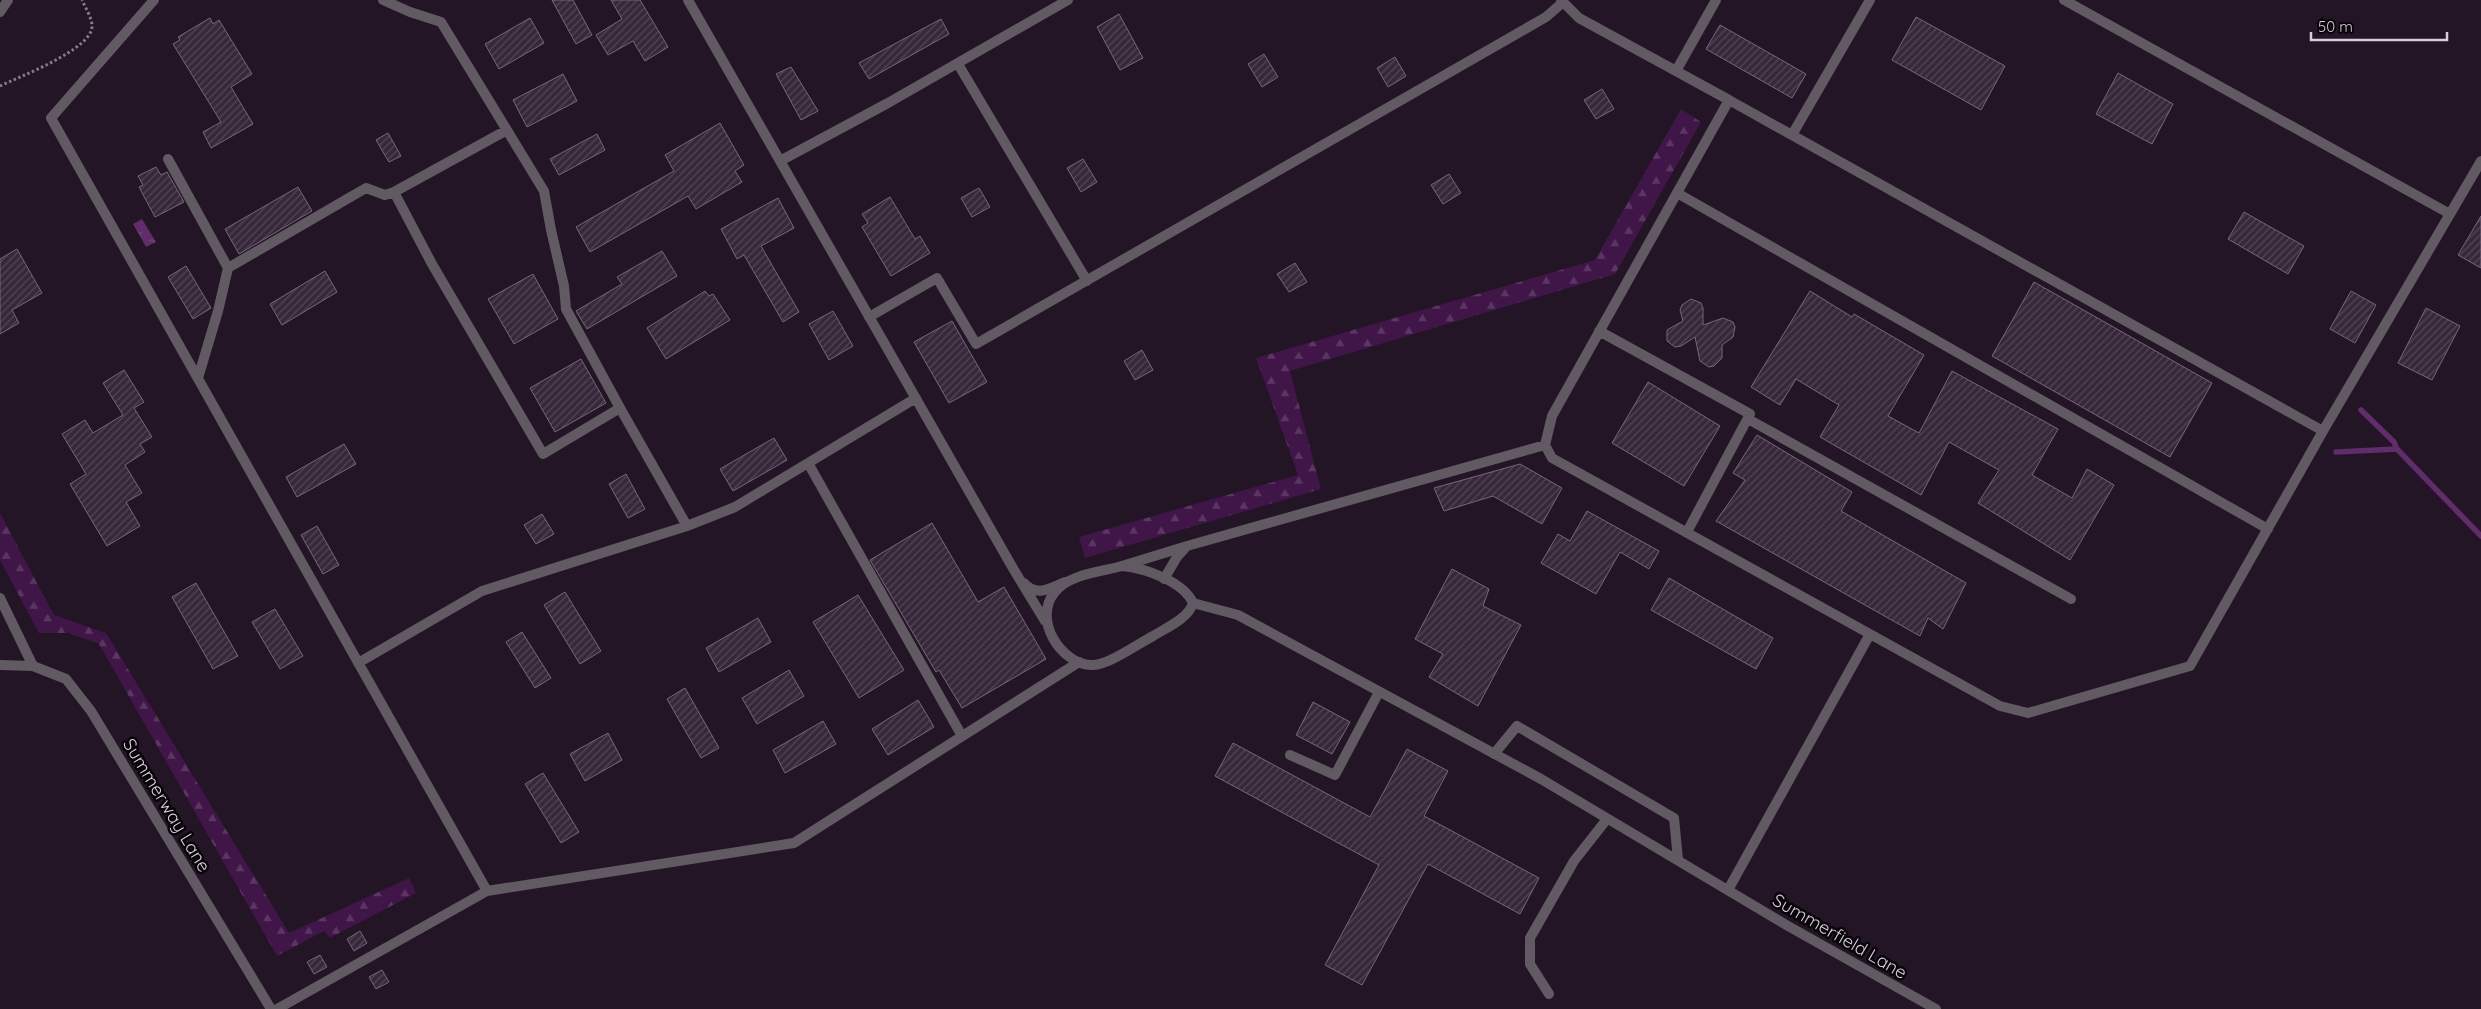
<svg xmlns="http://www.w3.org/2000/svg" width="2481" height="1009" viewBox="0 0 2481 1009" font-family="Quicksand,sans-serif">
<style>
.forest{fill:url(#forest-firs)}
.water{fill:url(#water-ripples)}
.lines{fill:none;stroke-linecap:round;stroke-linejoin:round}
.stream{stroke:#602c6a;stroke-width:5.5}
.building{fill:url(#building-hatch);stroke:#79667d}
.path{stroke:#867a89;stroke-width:3;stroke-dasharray:2.5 2.5;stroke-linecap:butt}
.service{stroke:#625a63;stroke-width:10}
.minor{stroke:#625a63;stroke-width:10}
.labels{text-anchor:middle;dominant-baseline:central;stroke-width:5;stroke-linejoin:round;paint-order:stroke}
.street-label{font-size:18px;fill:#d8cdda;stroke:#09040a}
</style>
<defs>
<pattern id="forest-firs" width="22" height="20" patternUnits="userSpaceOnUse" patternTransform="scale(1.25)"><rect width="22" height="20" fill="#401548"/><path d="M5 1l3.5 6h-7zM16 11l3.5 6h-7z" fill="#5b3662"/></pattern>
<pattern id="water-ripples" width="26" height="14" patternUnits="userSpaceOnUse" patternTransform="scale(1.25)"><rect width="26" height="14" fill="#602c6a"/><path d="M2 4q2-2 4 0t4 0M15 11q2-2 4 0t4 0" fill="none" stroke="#76497f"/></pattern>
<pattern id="building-hatch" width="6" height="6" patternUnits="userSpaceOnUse" patternTransform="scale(1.25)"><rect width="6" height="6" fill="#37273a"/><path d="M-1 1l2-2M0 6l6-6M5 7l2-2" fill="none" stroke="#534556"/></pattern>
</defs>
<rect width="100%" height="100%" fill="#231426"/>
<path class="forest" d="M1681,109L1701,122L1615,274L1290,371L1321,489L1085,558L1079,537L1298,475L1256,358L1595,260Z
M0,513L54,615L106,633L289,933L409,878L416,893L330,938L324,931L277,956L99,644L68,633H39L0,560Z"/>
<path class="water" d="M142,219L156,242L146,247L133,224Z"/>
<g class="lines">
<path class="stream" d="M2361,410L2394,442L2397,449
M2336,452L2397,449L2481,536"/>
</g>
<path class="building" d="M552,0H573L592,35L576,44Z
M611,0H640L668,47L645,61L633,41L608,55L596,35L622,19Z
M1119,14L1143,58L1120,70L1097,27Z
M1916,17L2005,66L1981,110L1892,60Z
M210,18L213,24L219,20L252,74L231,87L253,124L211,148L203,132L221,122L173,44L180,40L178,37Z
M530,18L544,43L499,69L485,44Z
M941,19L949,34L869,79L859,63Z
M1720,25L1806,74L1792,98L1706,49Z
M1264,54L1278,77L1262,87L1248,64Z
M1395,57L1406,76L1388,87L1377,68Z
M791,67L818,111L801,120L776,74Z
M2118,73L2173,104L2152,144L2096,114Z
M563,74L577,101L527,127L513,100Z
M1602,89L1614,109L1596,119L1584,100Z
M720,123L744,165L735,171L742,182L696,209L688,196L590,252L576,227L674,171L665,155Z
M388,133L401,156L389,162L376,140Z
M597,134L605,150L559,175L550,159Z
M1083,159L1097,182L1081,192L1067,168Z
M156,167L161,175L167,172L184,202L155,217L139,187L143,185L138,176Z
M1449,174L1461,193L1443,204L1431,185Z
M298,187L312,211L239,254L225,229Z
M979,188L990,207L972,217L961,198Z
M890,197L915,239L920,236L930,253L891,276L862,227L868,223L862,214Z
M778,198L794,228L761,246L799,312L783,322L744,255L737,259L721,229Z
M2244,212L2304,246L2288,274L2228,239Z
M2481,216V268L2458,255Z
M17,249L42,293L12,310L19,323L0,334V259Z
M662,251L677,276L587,329L576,311L622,284L617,277Z
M1295,263L1307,282L1289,292L1277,274Z
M186,266L211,308L193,319L168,277Z
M325,271L337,292L282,325L270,304Z
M533,274L558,319L514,344L488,299Z
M2034,282L2212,383L2170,457L1992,356Z
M705,291L709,296L713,294L730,320L666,359L647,328Z
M1810,291L1852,317L1854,314L1924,355L1888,416L1919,433L1952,371L2058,429L2032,475L2072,498L2087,469L2114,485L2070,560L1978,503L1999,470L1949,442L1921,495L1820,437L1839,405L1796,379L1780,405L1751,387Z
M2351,291L2376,305L2355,343L2330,329Z
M1691,299L1701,303L1703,308V325L1723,318L1733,322L1735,327L1733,337L1722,345V358L1714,366L1709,367L1700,361L1695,337L1681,346L1675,347L1667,341V330L1683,321L1680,310L1682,305Z
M2426,308L2460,326L2432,380L2398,363Z
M833,311L853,346L829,360L809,324Z
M952,321L987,382L949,403L914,342Z
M1142,350L1153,370L1135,380L1124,361Z
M581,359L606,403L555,432L530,388Z
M124,370L144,402L134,408L152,437L140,444L145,452L125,465L142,493L126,502L140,526L107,546L70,484L86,474L62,434L85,420L93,433L123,415L103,383Z
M1648,382L1720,426L1684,486L1612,443Z
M1757,435L1852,492L1841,511L1966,583L1943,629L1928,618L1920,636L1716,521L1745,480L1733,473Z
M774,438L787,460L733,491L720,469Z
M344,444L356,464L297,497L286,477Z
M1520,464L1562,488L1542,524L1493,496L1444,511L1434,488Z
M626,474L645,509L628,518L609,484Z
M1587,511L1659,551L1649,569L1620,552L1596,594L1541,563L1558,534L1570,541Z
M542,514L554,534L536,544L524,525Z
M932,523L978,602L1004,587L1046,659L962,708L939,670L936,672L870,560Z
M317,526L339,565L323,574L301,535Z
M1452,569L1489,589L1483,606L1521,625L1478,706L1429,677L1443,654L1415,639Z
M1669,578L1773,638L1756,669L1651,610Z
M196,583L238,656L213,669L172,597Z
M565,592L601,651L580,664L544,605Z
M858,595L904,670L859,698L813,622Z
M275,609L303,656L280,669L252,622Z
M758,618L771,642L719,672L706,648Z
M522,632L551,678L535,688L506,642Z
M789,670L804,696L757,724L742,698Z
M685,688L719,748L701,758L667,699Z
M918,700L934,727L888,755L872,729Z
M1313,702L1350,722L1332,754L1296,735Z
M823,721L836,744L785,773L773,750Z
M608,733L622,760L585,781L570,754Z
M1233,743L1370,817L1407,749L1448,771L1424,816L1539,878L1520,914L1428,864L1362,985L1325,965L1379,865L1215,776Z
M543,773L579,832L561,843L525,784Z
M360,931L367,943L354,951L347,939Z
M320,955L327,967L314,974L307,962Z
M382,970L389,982L376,989L369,977Z"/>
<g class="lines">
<path class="path" d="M0,86C19,77 93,49 92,26C92,18 85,7 82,0"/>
<path class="service" d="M154,0L51,118L487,891
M383,0L410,12L441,22L544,191L551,230L564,286L566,309L620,408
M688,0L1014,570L1045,621
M1561,0L1579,18L1729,100
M2064,0L2450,214
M0,12L8,0
M958,64L1087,281
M1676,71L1716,0
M1729,100L2323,431L2190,666L2028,713L2000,706L1552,458L1545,445L1552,416Z
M1792,135L1870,0
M168,159L228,268
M780,161L888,103L1068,0
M394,192L507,130
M1677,193L2268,529
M869,317L937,278L976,344L1546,17L1562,3
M1599,331L1750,414L1687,532
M198,378L218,311L228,268L366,188L385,195L394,192L432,264L543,454L620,408L687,526
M1748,419L2071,599
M2323,431L2481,161
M808,463L962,736
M1187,546L1545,445
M1122,566L1187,546L1177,557L1164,579
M1024,583C1036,597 1050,589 1065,582
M0,598L33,666
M358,663L482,591L687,526L735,507L916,398
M1494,754L1517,726L1674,818L1678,860
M1290,755L1335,775L1379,692
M1728,890L1870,634
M1549,994L1530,964V938L1574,861L1607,819
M277,1009L487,891L794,843L1079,662"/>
<path class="minor" d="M1122,566C1144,568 1183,581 1193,603C1189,618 1166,628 1153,636C1138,644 1107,666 1091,665C1061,664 1032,619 1055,592C1069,574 1101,572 1122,566Z
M1193,603L1238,615L1541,779L1788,926L1936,1009
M0,665L33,666L66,679L91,711L271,1009"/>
</g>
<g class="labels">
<g class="street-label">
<text transform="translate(167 805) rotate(59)">Summerway Lane</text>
<text transform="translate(1840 936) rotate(30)">Summerfield Lane</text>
</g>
</g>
<path d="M2311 32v8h136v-8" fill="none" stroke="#d8cdda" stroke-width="2.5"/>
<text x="2318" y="32" font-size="15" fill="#d8cdda" stroke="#09040a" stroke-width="4" paint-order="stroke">50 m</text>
</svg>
